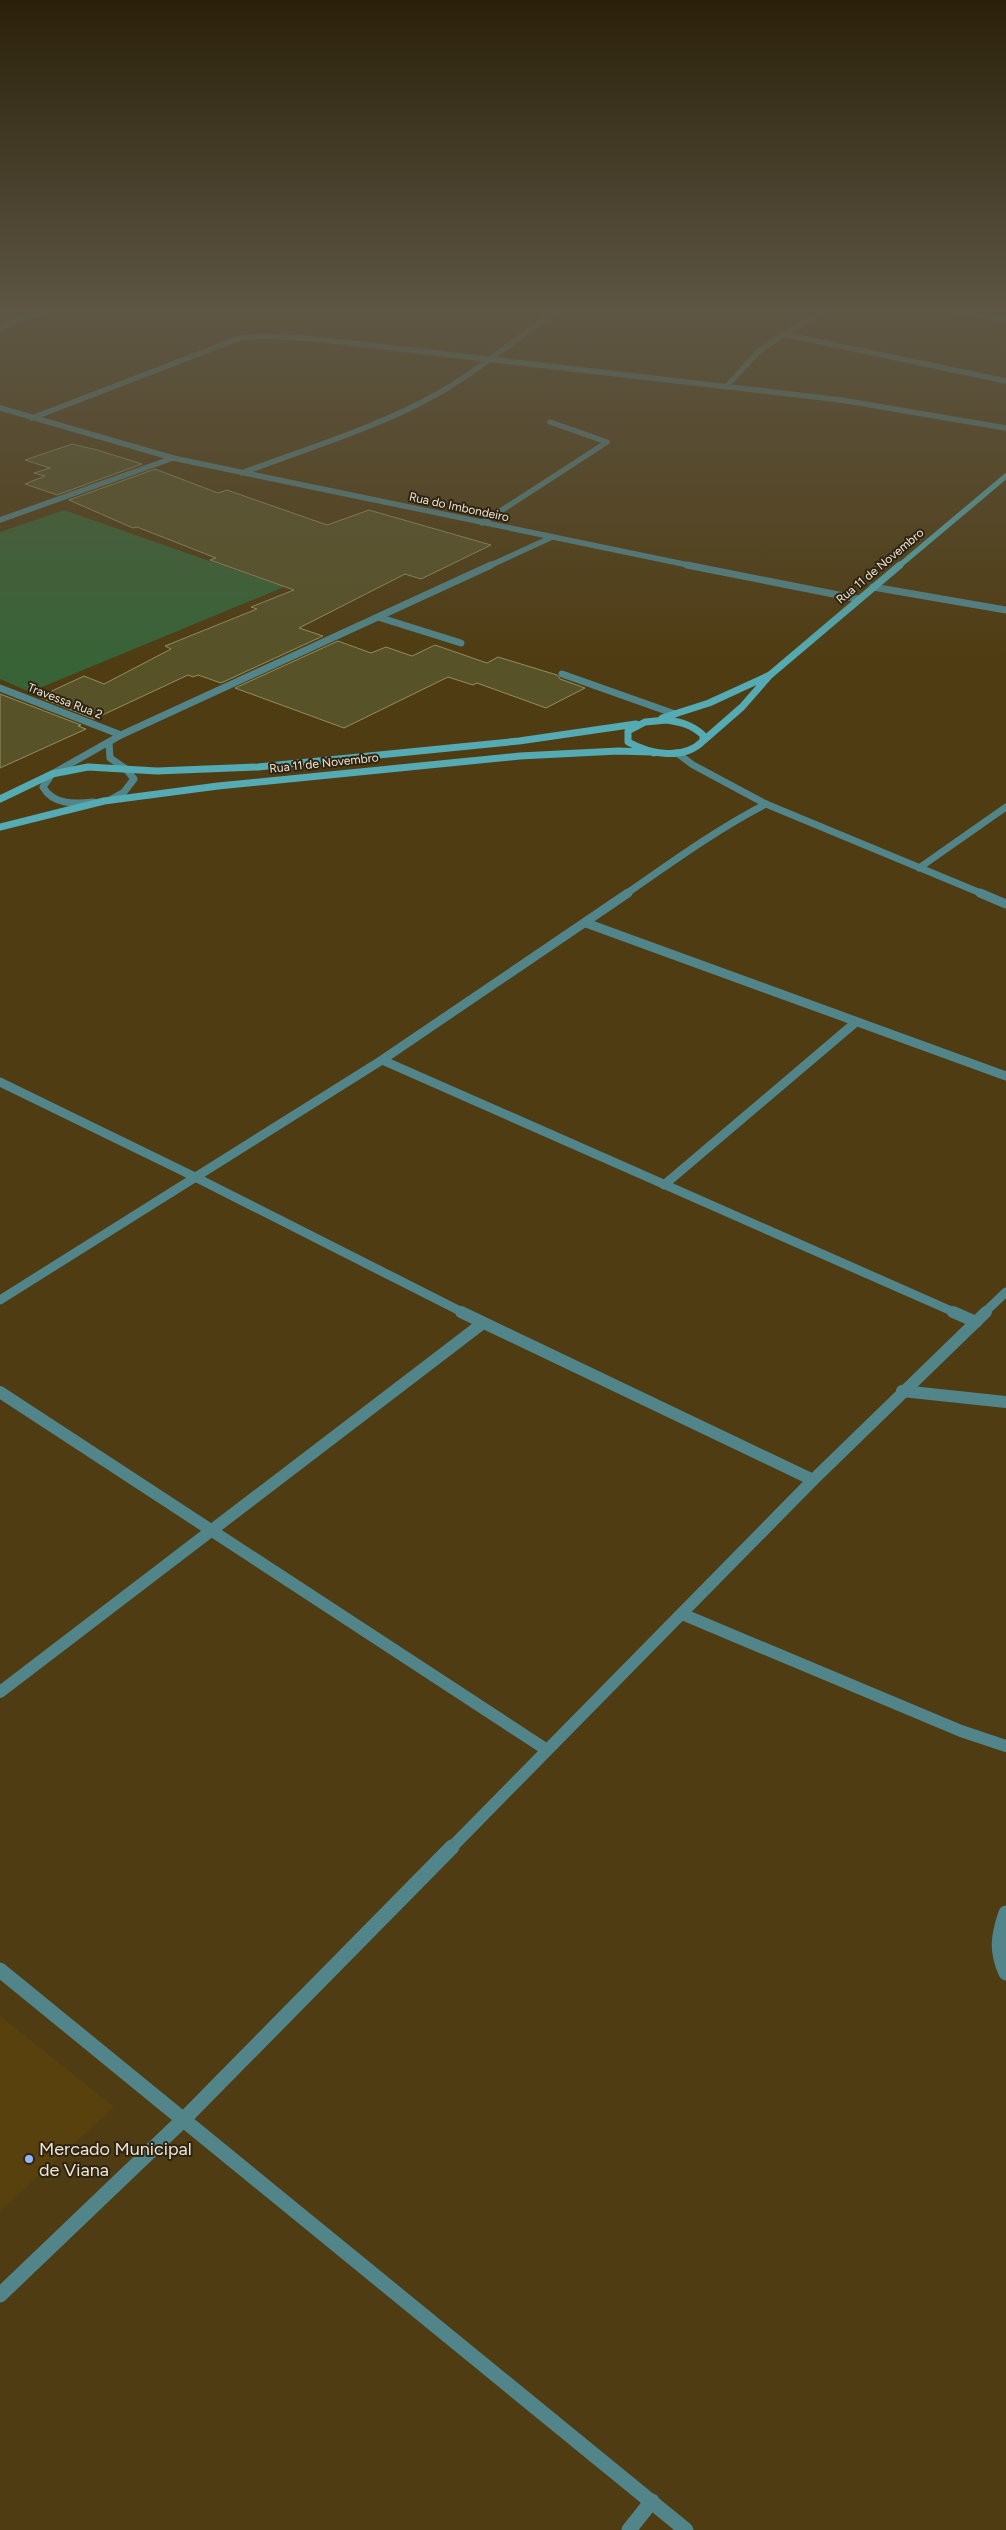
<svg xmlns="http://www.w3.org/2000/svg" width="1006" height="2530" font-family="Figtree,sans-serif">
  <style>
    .built { fill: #58410d }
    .green { fill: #386337 }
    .building { fill: #575227; stroke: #938f62 }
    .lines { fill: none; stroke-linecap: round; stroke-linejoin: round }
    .service { stroke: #51858a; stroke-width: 7 }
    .minor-far4 { stroke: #51858a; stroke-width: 5.5 }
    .minor-far3 { stroke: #51858a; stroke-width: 7 }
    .minor-far2 { stroke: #51858a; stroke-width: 9 }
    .minor-far1 { stroke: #51858a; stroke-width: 12 }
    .minor { stroke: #51858a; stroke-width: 15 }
    .tertiary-far2 { stroke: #51858a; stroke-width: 9 }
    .tertiary-far1 { stroke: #51858a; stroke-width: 12 }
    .tertiary { stroke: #51858a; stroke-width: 15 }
    .secondary-far1 { stroke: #54abb3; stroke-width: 5.5 }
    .secondary { stroke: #54abb3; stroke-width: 7 }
    .poi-dot { fill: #94b7fd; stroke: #2d2413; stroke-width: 2 }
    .labels { text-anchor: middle; stroke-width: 4; stroke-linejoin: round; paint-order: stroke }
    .far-street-label { font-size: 12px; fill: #f1e5d0; stroke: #2d2413 }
    .near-poi-label { font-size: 18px; fill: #f1e5d0; stroke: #2d2413; text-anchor: start }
  </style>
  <rect width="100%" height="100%" fill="#4f3c12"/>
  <!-- built -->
  <path class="built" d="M0 2016 114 2107 0 2211Z"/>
  <!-- green -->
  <path class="green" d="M64 510 284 587 30 692 0 679V532Z"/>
  <!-- building -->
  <path class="building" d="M72 444 97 450 142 464 57 495 25 484 45 476 34 473 50 468 25 460Z
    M155 469 218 493 227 490 327 525 369 510 491 545 421 579 405 574 299 628 323 636 221 683 198 675 193 677 188 675 94 719 39 697 84 676 104 684 171 649 165 646 257 609 251 607 294 590 210 560 216 558 137 527 133 528 69 500Z
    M338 641 371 653 386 647 412 656 435 645 487 663 498 657 557 675 560 679 585 688 546 708 477 683 473 685 448 677 344 728 235 688Z
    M0 694 81 725 78 726 86 729 0 768Z"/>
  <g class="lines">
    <!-- service -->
    <path class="service" d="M378 617 461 643
      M562 674 675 714"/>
    <!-- minor-far4 -->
    <path class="minor-far4" d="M950 309 1006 320
      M0 327 52 309
      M783 334 1006 381
      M727 386 758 352 783 334 829 309
      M0 408 173 458 693 566
      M32 418 240 338 263 336 315 339 841 400 1006 428
      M242 473C308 448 377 428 439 393 481 369 519 336 560 309
      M0 520 173 458
      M482 523 607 442 550 422
      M489 566 550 538"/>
    <!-- minor-far3 -->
    <path class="minor-far3" d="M687 565 859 599
      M873 587 1006 610
      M0 688 121 735
      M109 742 110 758 126 769 134 779 124 792 110 800
      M677 753 693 765 766 804 983 894
      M93 802C75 804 53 805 43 787L52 774 121 735 491 565
      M919 868 1006 807
      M626 894C672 862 716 830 766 804"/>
    <!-- minor-far2 -->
    <path class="minor-far2" d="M980 893 1006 904
      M586 923 1006 1076
      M382 1060 956 1313
      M0 1082 195 1177 464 1313
      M664 1185 856 1022
      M0 1300 382 1060 628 893"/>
    <!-- minor-far1 -->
    <path class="minor-far1" d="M461 1312 813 1480
      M953 1312 976 1322
      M902 1391 1006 1402
      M0 1392 547 1750
      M682 1614 961 1731 1006 1746
      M0 1692 483 1323"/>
    <!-- minor -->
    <path class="minor" d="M1006 1913C998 1936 996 1951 1006 1973
      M0 1970 686 2530
      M629 2530 652 2501"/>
    <!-- tertiary-far2 -->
    <path class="tertiary-far2" d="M984 1313 1006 1292"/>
    <!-- tertiary-far1 -->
    <path class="tertiary-far1" d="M451 1848 813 1480 986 1312"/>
    <!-- tertiary -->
    <path class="tertiary" d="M0 2295 184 2119 452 1847"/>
    <!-- secondary-far1 -->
    <path class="secondary-far1" d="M899 566 1006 476"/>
    <!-- secondary -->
    <path class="secondary" d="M662 718 709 703 770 675
      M667 720C681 722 692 725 703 735V741C683 761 650 754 628 742V731L645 722Z
      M703 741 742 707 770 675 900 565
      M651 752 654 753
      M0 799 52 774 88 767 157 771 258 767 519 741 636 724
      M0 827 104 801 218 786 520 756 618 751 651 752"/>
  </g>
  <!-- sky -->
  <linearGradient id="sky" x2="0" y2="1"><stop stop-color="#2b210a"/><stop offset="0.47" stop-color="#5d5644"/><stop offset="1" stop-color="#5d5644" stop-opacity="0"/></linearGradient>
  <rect width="1006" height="663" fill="url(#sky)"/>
  <!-- markers -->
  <circle class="poi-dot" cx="29" cy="2159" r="5"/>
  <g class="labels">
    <!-- far-street labels -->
    <g class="far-street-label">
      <text transform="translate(459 507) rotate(12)" y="4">Rua do Imbondeiro</text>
      <text transform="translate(880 566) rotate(-40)" y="4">Rua 11 de Novembro</text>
      <text transform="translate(65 701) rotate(21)" y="4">Travessa Rua 2</text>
      <text transform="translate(324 763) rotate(-6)" y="4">Rua 11 de Novembro</text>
    </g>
    <!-- near-poi labels -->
    <g class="near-poi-label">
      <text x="39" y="2155">Mercado Municipal<tspan x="39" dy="21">de Viana</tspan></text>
    </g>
  </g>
</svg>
